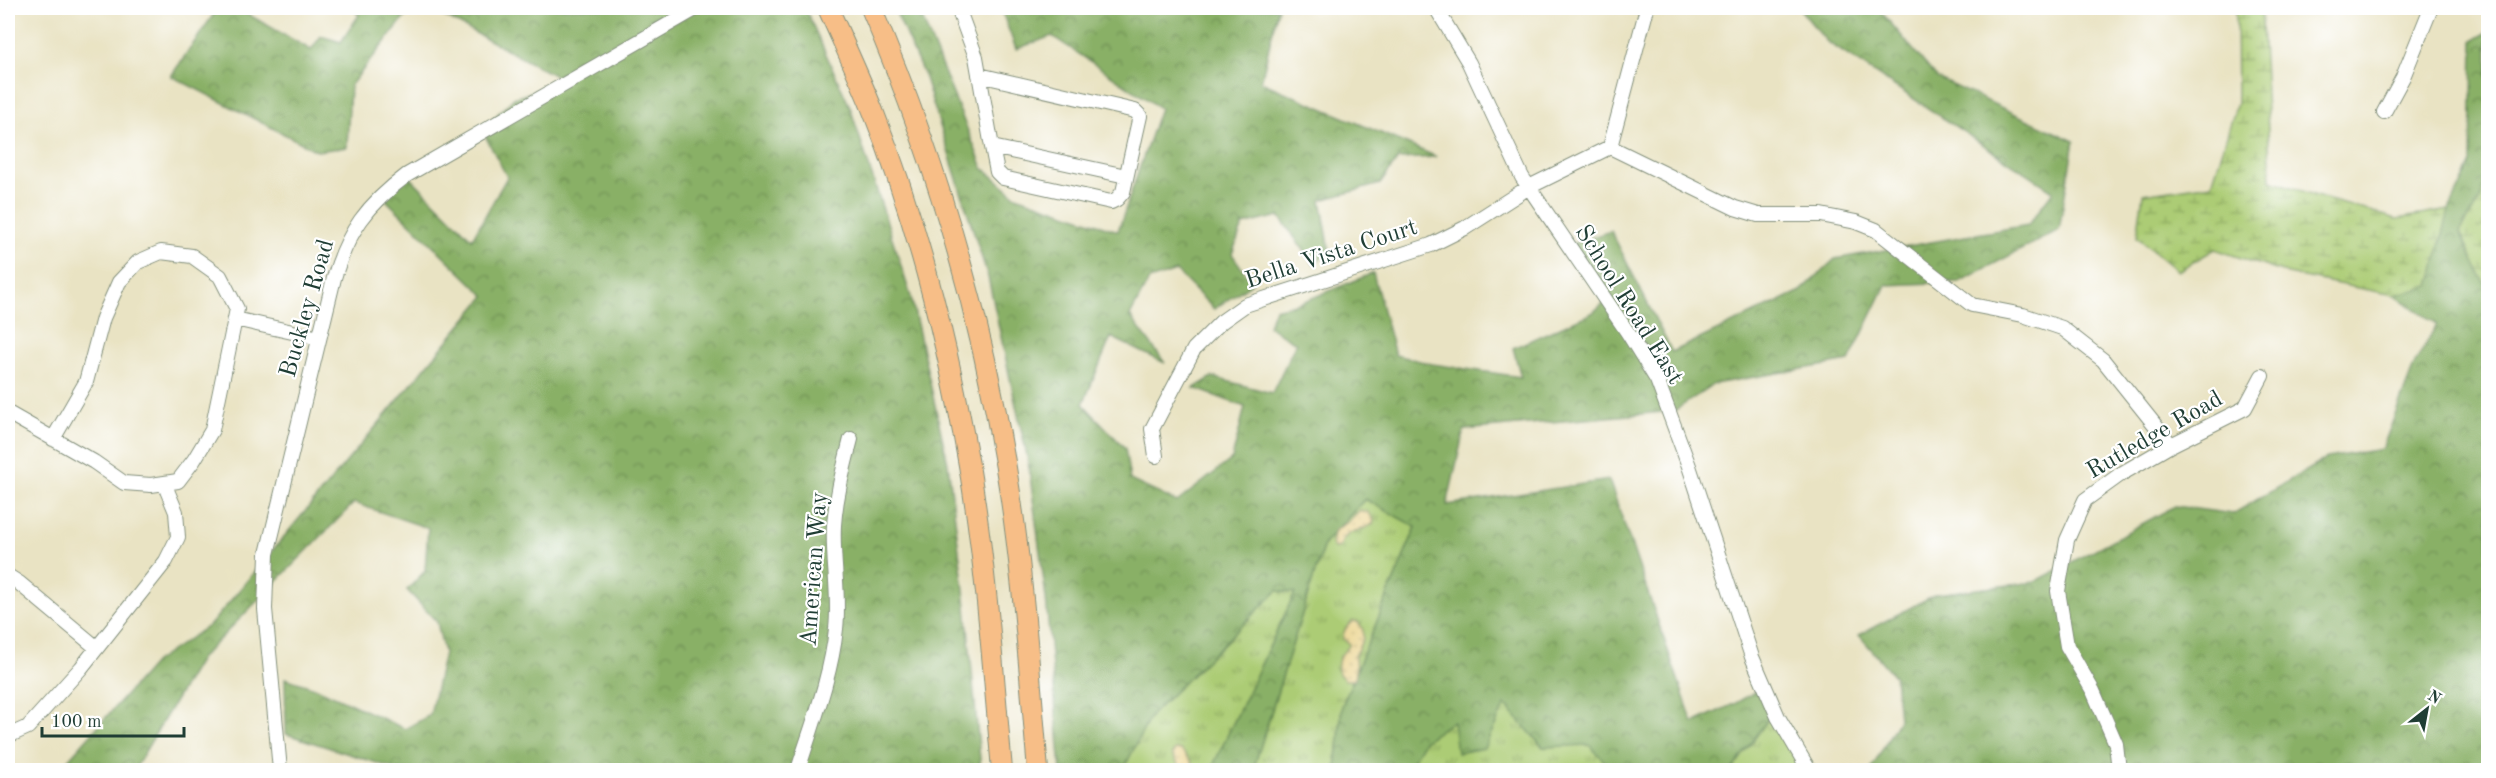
<svg xmlns="http://www.w3.org/2000/svg" width="2496" height="778" font-family="'Old Standard TT',serif">
  <style>
    .grass { fill: url(#grass-tufts); stroke: #668454; stroke-width: 1.5 }
    .forest { fill: url(#forest-crowns); stroke: #54764d; stroke-width: 1.5 }
    .wetland { fill: url(#wetland-marsh); stroke: #668454; stroke-width: 1.5 }
    .sand { fill: url(#sand-dots); stroke: #868c69; stroke-width: 1.5 }
    .lines { fill: none; stroke-linecap: round; stroke-linejoin: round }
    .minor-casing { stroke: #84907c; stroke-width: 16 }
    .highway-casing { stroke: #84907c; stroke-width: 22 }
    .minor { stroke: #fff; stroke-width: 14 }
    .highway { stroke: #f7be87; stroke-width: 20 }
    .labels { text-anchor: middle; stroke-width: 4.5; stroke-linejoin: round; paint-order: stroke }
    .street-label { font-size: 24px; fill: #1f3d34; stroke: #fff }
  </style>
  <defs>
    <pattern id="grass-tufts" width="24" height="20" patternUnits="userSpaceOnUse" patternTransform="scale(1.5)"><rect width="24" height="20" fill="#accc74"/><path d="M3 7l-1-3M5 7V3M7 7l1-3M15 17l-1-3M17 17v-4M19 17l1-3" fill="none" stroke="#8ba760"/></pattern>
    <pattern id="forest-crowns" width="20" height="18" patternUnits="userSpaceOnUse" patternTransform="scale(1.5)"><rect width="20" height="18" fill="#89b066"/><path d="M2 6a3 3 0 1 1 6 0M12 15a3 3 0 1 1 6 0" fill="none" stroke="#6f9055"/></pattern>
    <pattern id="wetland-marsh" width="20" height="14" patternUnits="userSpaceOnUse" patternTransform="scale(1.5)"><rect width="20" height="14" fill="#accc74"/><path d="M1 5h8M5 5V1M11 12h8M15 12V8" fill="none" stroke="#8ba760"/></pattern>
    <pattern id="sand-dots" width="8" height="8" patternUnits="userSpaceOnUse" patternTransform="scale(1.5)"><rect width="8" height="8" fill="#eeda9e"/><path d="M2 2h.1M6 6h.1" fill="none" stroke="#ccbc89" stroke-width="1.8" stroke-linecap="round"/></pattern>
  </defs>
  <rect width="100%" height="100%" fill="#fff"/>
  <filter id="ink" filterUnits="userSpaceOnUse"><feTurbulence type="fractalNoise" baseFrequency=".0167" numOctaves="2"/><feDisplacementMap in="SourceGraphic" scale="12" xChannelSelector="R" yChannelSelector="G"/><feConvolveMatrix kernelMatrix="1 2 1 2 8 2 1 2 1" color-interpolation-filters="sRGB"/></filter>
  <filter id="wash" filterUnits="userSpaceOnUse"><feTurbulence type="fractalNoise" baseFrequency=".008" numOctaves="4" result="noise"/><feDisplacementMap in="SourceGraphic" scale="24" xChannelSelector="R" yChannelSelector="G"/><feGaussianBlur stdDeviation="1.35" result="paint"/><feColorMatrix in="noise" values="0 0 0 0 0 0 0 0 0 0 0 0 0 0 0 0 0 1.4 0 .05"/><feComposite in="paint" operator="in"/></filter>
  <g filter="url(#wash)">
    <rect width="100%" height="100%" fill="#e9e3c3"/>
    <!-- grass -->
    <path class="grass" d="M1365 499 1416 527 1342 706 1336 770H1253L1324 544Z
      M1297 572 1295 593 1211 770H1123L1151 715 1277 591H1282Z
      M1505 704 1543 747 1589 744 1613 770H1407L1424 741 1446 726 1452 717Z
      M1774 711 1815 770H1732Z"/>
    <!-- forest -->
    <path class="forest" d="M218 8H237L311 50 321 36 341 42 359 15 352 8H412L350 86 347 147 317 151 171 76Z
      M429 8H805L850 107 911 297 948 464 966 606 981 770H399L286 734 285 678 321 690 405 729 430 715 444 653 437 622 407 590 425 571 428 528 354 503 200 659 134 770H59L155 662 211 624 485 296 383 197 407 174 472 239 507 177 482 130 514 98 565 81Z
      M894 8H918L983 168 1016 196 1118 231 1160 108 1052 36 1016 49 1002 12 993 8H1278L1261 82 1437 157 1398 159 1380 184 1321 200 1330 251 1314 264 1279 216 1243 225 1232 254 1252 283 1214 309 1176 271 1149 280 1130 316 1165 363 1111 337 1083 404 1125 448 1130 480 1177 502 1232 459 1245 407 1194 388 1212 377 1272 393 1296 343 1268 326 1275 309 1300 303 1373 273 1395 355 1432 364 1521 377 1513 348 1592 313 1607 300 1569 245 1611 231 1672 352 1801 291 1835 259 2028 225 2053 191 1826 41 1799 8H1878L1937 78 2074 141 2059 230 1959 282 1886 285 1849 361 1714 384 1674 411 1464 430 1447 505 1609 480 1693 723 1736 703 1765 686 1774 711 1732 770H1613L1589 745 1543 747 1505 705 1484 748 1457 753 1453 721 1424 741 1407 770H1336L1342 706 1416 527 1365 499 1324 544 1253 770H1211L1295 593 1277 591 1151 715 1123 770H1061L1046 598 1028 461 988 277 925 78Z
      M2488 32V151L2481 199 2460 232 2488 291V770H1871L1899 719 1895 677 1859 635 1936 594 2035 582 2175 506 2233 514 2327 458 2382 449 2415 363 2437 324 2394 295 2430 286 2449 210 2471 163 2473 40Z"/>
    <!-- wetland -->
    <path class="wetland" d="M2236 8H2261L2271 180 2322 198 2397 219 2449 210 2430 286 2394 295 2288 274 2215 249 2178 271 2137 237 2143 194 2212 184 2237 103Z
      M2488 151V291L2460 232 2481 199Z"/>
    <!-- sand -->
    <path class="sand" d="M1360 510 1368 512 1374 520 1373 524C1359 533 1345 529 1340 547L1334 548 1331 543 1335 530 1348 522Z
      M1353 621 1358 622 1363 630V639L1355 655 1356 674 1354 680H1345L1339 674C1335 661 1340 655 1349 646V643L1343 639C1342 632 1348 624 1353 621Z
      M1176 749 1181 750 1192 762 1191 770H1180V767L1172 754Z"/>
  </g>
  <g filter="url(#ink)">
    <g class="lines">
      <!-- minor casing -->
      <g class="minor-casing">
        <path id="minor" d="M958 8 976 57 992 147 1126 176
          M1436 8 1469 63 1522 177 1628 333 1657 380 1689 466 1752 657 1778 717 1809 770
          M979 75 1135 111 1140 116 1123 192 1117 199 1111 202 1003 178 997 172 992 147
          M2384 112 2403 77 2431 8
          M1610 147 1735 208 1758 215H1821L1856 222 1876 230 1972 305 2023 315 2062 328 2103 360 2171 445
          M1610 147 1647 8
          M235 319 319 338
          M8 413 94 462 124 483 151 485 178 481 194 460 212 430 237 309 220 276 192 256 161 252 138 262 119 282 103 318 86 382 53 439
          M1156 456 1152 429 1194 349 1221 322 1245 305 1431 245 1465 228 1529 187 1610 147
          M8 576 19 583 97 648
          M8 736 28 727 81 668 166 561 178 537 176 512 164 483
          M280 770 265 609 267 554 334 278C348 231 367 205 407 175L697 8
          M798 770C812 725 831 677 836 629 840 594 832 560 834 525 836 496 844 467 851 439
          M2119 770 2116 744 2093 691 2067 646 2058 591 2067 540 2085 500 2121 474 2171 445 2245 408 2262 376"/>
      </g>
      <!-- highway casing -->
      <g class="highway-casing">
        <path id="highway" d="M828 8C843 42 859 76 873 111 918 224 948 345 969 465 986 566 993 668 1002 770
          M871 8C934 155 980 310 1006 468 1023 568 1029 670 1038 770"/>
      </g>
      <!-- minor -->
      <use href="#minor" class="minor"/>
      <!-- highway -->
      <use href="#highway" class="highway"/>
    </g>
  </g>
  <g class="labels">
    <!-- street labels -->
    <g class="street-label">
      <text transform="translate(1331 253) rotate(-18)" y="8">Bella Vista Court</text>
      <text transform="translate(1630 304) rotate(58)" y="8">School Road East</text>
      <text transform="translate(306 308) rotate(-74)" y="8">Buckley Road</text>
      <text transform="translate(2154 434) rotate(-30)" y="8">Rutledge Road</text>
      <text transform="translate(813 569) rotate(-86)" y="8">American Way</text>
    </g>
  </g>
  <!-- margin -->
  <rect width="2496" height="778" fill="none" stroke="#fff" stroke-width="30"/>
  <!-- north arrow -->
  <g transform="translate(2427 709) rotate(31)" stroke="#ffffff" stroke-width="4.5" paint-order="stroke">
  <path d="M0-4.5L10 22L0 15L-10 22Z" fill="#1f3d34"/>
  <text y="-9" font-size="16" font-weight="bold" text-anchor="middle" fill="#1f3d34">N</text>
  </g>
  <!-- scale -->
  <path d="M42 727v9h142v-9" fill="none" stroke="#1f3d34" stroke-width="3"/>
  <text x="51" y="727" font-size="18" fill="#1f3d34" stroke="#ffffff" stroke-width="4.5" paint-order="stroke">100 m</text>
</svg>
